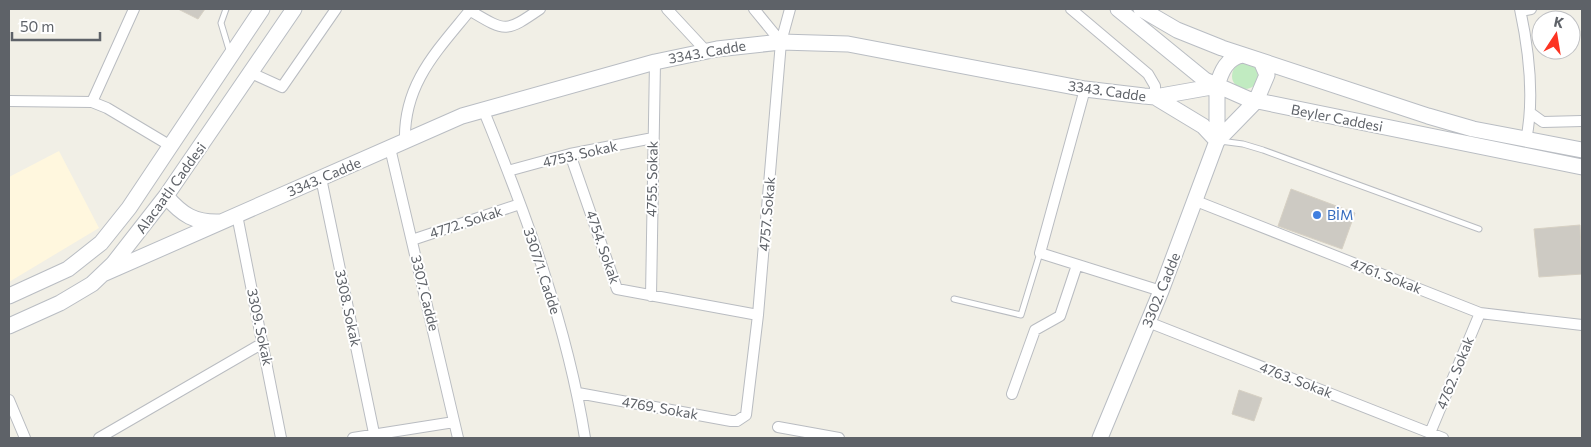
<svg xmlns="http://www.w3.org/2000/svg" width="1591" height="447" font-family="Commissioner,sans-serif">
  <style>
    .commercial { fill: #fff7de }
    .green { fill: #c1ebc1 }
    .building { fill: #cdcac3; stroke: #d7d1c4 }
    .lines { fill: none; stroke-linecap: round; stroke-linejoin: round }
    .lane-casing { stroke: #b9bcc1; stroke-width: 7 }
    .street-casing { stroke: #b9bcc1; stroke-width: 12 }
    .secondary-casing { stroke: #b9bdc3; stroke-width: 17 }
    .lane { stroke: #fff; stroke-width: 5 }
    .street { stroke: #fff; stroke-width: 10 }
    .secondary { stroke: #fff; stroke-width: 15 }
    .shop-dot { fill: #3f7fe0; stroke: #fff; stroke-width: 2 }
    .labels { text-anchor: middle; stroke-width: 4; stroke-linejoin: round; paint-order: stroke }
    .street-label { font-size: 14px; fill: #5e6268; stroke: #fff }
    .shop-label { font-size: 14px; fill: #366cbe; stroke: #fff; text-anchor: start }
  </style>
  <rect width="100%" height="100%" fill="#f1efe6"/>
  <!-- commercial -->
  <path class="commercial" d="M59 151 99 228 9 282V177Z"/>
  <!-- green -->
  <path class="green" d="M1232 76a13 13 0 1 1 26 0a13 13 0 1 1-26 0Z"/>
  <!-- building -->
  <path class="building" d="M178 9H205L198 19Z
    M1291 189 1355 213 1342 249 1278 226Z
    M1580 225 1582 274 1539 277 1534 229Z
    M1239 390 1262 398 1254 421 1232 414Z"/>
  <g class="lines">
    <!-- lane casing -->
    <g class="lane-casing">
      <path id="lane" d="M226 9 221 23 230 53
        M1220 141 1243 144 1263 150 1479 229
        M954 299 1021 315 1040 253"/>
    </g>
    <!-- street casing -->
    <g class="street-casing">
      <path id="street" d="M667 9 706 51
        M754 9 781 42
        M1071 9 1148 74 1155 86V97
        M1520 9C1529 51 1535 97 1526 140
        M469 10C506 32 505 33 540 9
        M1521 11 1531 9
        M251 73 282 87 336 9
        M1085 89 1040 253 1161 291
        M9 101 92 102 107 108 169 145
        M92 102 134 9
        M483 109C526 214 567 325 585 438
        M1532 114 1543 122 1582 121
        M405 142C403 84 437 51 471 9
        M390 148 458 438
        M570 154 617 289 758 315
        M508 171 570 154 653 138
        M321 178 375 438
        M1196 201 1480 313 1582 325
        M237 215 281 438
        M412 240 520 204
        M651 296 655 62
        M1148 322 1443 438
        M578 393 731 421H737L746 415 758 315 781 42 790 9
        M1012 394 1035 330 1060 316 1077 265
        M9 400 25 438
        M778 427 839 438
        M1430 433 1480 313
        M99 438 263 343
        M353 438 454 422"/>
    </g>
    <!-- secondary casing -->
    <g class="secondary-casing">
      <path id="secondary" d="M1118 9 1205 80 1248 99 1582 167
        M1141 9 1177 30 1222 48 1428 116 1473 129 1582 150
        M1155 97 1203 126 1217 141
        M1217 141 1256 101 1267 75 1261 61
        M166 196C182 215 195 223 220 222
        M103 274 462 116 655 62 717 49 781 42 848 44 1085 89 1144 96 1155 97 1217 86
        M9 296 68 269 101 243 129 208 262 9
        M9 326 60 303 92 284 113 264 166 196 294 9
        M1100 438 1161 291 1217 141V86C1221 72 1227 57 1243 55"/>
    </g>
    <!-- lane -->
    <use href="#lane" class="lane"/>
    <!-- street -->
    <use href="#street" class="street"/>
    <!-- secondary -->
    <use href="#secondary" class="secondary"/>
  </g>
  <!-- markers -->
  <circle class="shop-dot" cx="1317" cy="215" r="5"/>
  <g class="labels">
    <!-- street labels -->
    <g class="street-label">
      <text transform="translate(707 52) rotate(-10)" y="5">3343. Cadde</text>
      <text transform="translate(1107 91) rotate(8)" y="5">3343. Cadde</text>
      <text transform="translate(1337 118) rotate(11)" y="5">Beyler Caddesi</text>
      <text transform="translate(580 154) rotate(-13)" y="5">4753. Sokak</text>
      <text transform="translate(324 177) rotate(-23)" y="5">3343. Cadde</text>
      <text transform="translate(652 179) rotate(-89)" y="5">4755. Sokak</text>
      <text transform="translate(171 188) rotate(-54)" y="5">Alacaatlı Caddesi</text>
      <text transform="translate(767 214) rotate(-85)" y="5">4757. Sokak</text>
      <text transform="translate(466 222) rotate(-18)" y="5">4772. Sokak</text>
      <text transform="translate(603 247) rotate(71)" y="5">4754. Sokak</text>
      <text transform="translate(542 271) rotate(72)" y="5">3307/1. Cadde</text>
      <text transform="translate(1386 276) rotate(21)" y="5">4761. Sokak</text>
      <text transform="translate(1161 290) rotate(-68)" y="5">3302. Cadde</text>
      <text transform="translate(425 293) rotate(76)" y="5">3307. Cadde</text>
      <text transform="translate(348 308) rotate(78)" y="5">3308. Sokak</text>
      <text transform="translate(260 327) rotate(78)" y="5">3309. Sokak</text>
      <text transform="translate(1455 373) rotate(-68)" y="5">4762. Sokak</text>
      <text transform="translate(1296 380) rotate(21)" y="5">4763. Sokak</text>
      <text transform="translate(660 408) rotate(10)" y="5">4769. Sokak</text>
    </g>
    <!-- shop labels -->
    <g class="shop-label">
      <text x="1327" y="220">BİM</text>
    </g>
  </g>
  <!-- border -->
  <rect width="1591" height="447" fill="none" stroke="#5e6268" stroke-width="20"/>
  <!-- north arrow -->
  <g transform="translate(1556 35) rotate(12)"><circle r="24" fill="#ffffff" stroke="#bfc0c3"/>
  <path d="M0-4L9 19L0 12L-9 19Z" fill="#fc3422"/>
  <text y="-8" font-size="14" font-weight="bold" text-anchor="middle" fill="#5e6268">K</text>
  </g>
  <!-- scale -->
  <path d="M12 32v8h88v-8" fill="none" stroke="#5e6268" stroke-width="2.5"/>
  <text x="20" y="32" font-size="15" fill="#5e6268" stroke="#ffffff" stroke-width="4" paint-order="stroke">50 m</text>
</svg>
